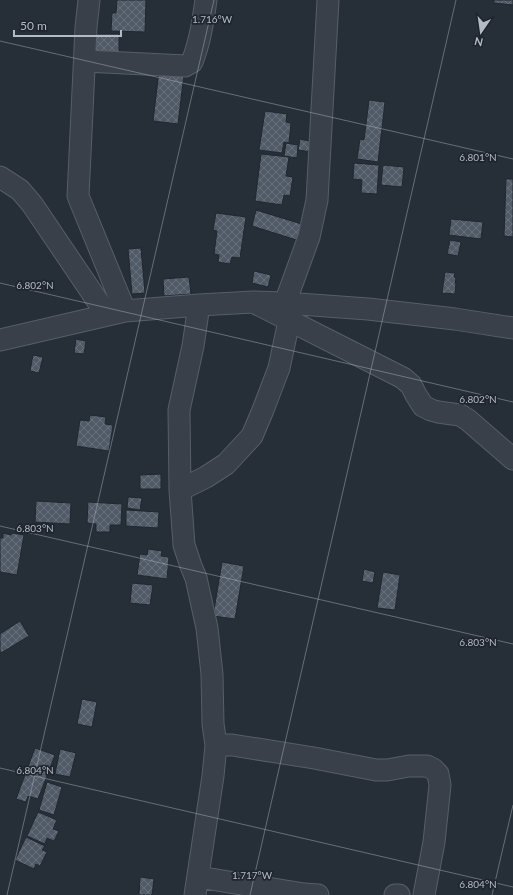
<svg xmlns="http://www.w3.org/2000/svg" width="513" height="895" font-family="Lato,sans-serif">
  <style>
    .building { fill: url(#building-cross-hatch); stroke: #202730 }
    .lines { fill: none; stroke-linecap: round; stroke-linejoin: round }
    .minor-casing { stroke: #575e67; stroke-width: 23 }
    .minor { stroke: #394049; stroke-width: 21 }
    .ticks { fill: none; stroke: #b4bbc5; stroke-width: 1; stroke-opacity: 0.45 }
    .ticks-label { font-size: 10px; text-anchor: middle; fill: #b4bbc5; stroke: #1e252e; stroke-width: 3.5; stroke-linejoin: round; paint-order: stroke }
  </style>
  <defs>
    <pattern id="building-cross-hatch" width="8" height="8" patternUnits="userSpaceOnUse"><rect width="8" height="8" fill="#515a67"/><path d="M0 0l8 8M0 8l8-8" fill="none" stroke="#68707b"/></pattern>
  </defs>
  <rect width="100%" height="100%" fill="#262e38"/>
  <!-- building -->
  <path class="building" d="M117 0H146L145 32 111 31 112 13H116Z
    M494 0H513V5L494 3Z
    M93 34H119V55H93Z
    M159 71 184 74 178 124 153 121Z
    M369 100 385 102 378 162 357 159 360 139 364 140Z
    M265 111 287 114 286 122 291 123 289 143 284 142 282 153 259 150Z
    M300 139 314 142 312 152 298 150Z
    M286 143 298 145 297 158 284 156Z
    M261 154 289 157 286 176 293 177 290 196 284 195 282 205 255 201Z
    M354 163 379 165 377 194 361 193 362 180 353 179Z
    M383 165 404 167 402 187 381 185Z
    M506 179H513V237L504 236Z
    M256 210 308 226 303 242 252 226Z
    M216 213 246 217 240 258 232 257 230 264 218 262 219 255 214 254 217 231 213 230Z
    M451 219 483 222 481 239 449 235Z
    M450 240 461 242 458 256 447 254Z
    M141 248 145 293 132 294 128 249Z
    M254 271 271 275 268 287 252 283Z
    M445 272 455 273 454 277 456 278 455 283H456L455 294 442 293Z
    M189 277 191 294 164 296 163 279Z
    M76 339 86 341 84 354 74 353Z
    M33 355 43 357 39 373 30 371Z
    M90 415 106 417 105 424 113 425 109 451 76 446 80 420 89 421Z
    M161 474V489H140V475Z
    M128 497 142 498 140 510 127 508Z
    M36 501 71 503 70 524 35 522Z
    M88 502 122 504 121 525H110V532H96V524L87 523Z
    M126 510 159 512 158 528 126 526Z
    M3 533 11 535 12 533 24 535 17 575 0 572V538H3Z
    M148 549 162 551 161 556 169 557 167 579 137 575 140 554 147 555Z
    M222 562 244 566 235 619 213 616Z
    M364 569 375 572 373 583 362 581Z
    M383 572 400 575 395 610 377 608Z
    M132 583 153 585 150 605 130 603Z
    M20 621 29 636 1 653 0 651V634Z
    M82 699 97 702 92 727 77 724Z
    M35 748 55 755 38 799 28 796 26 802 16 799Z
    M60 749 76 753 70 777 55 774Z
    M47 782 62 787 54 815 39 810Z
    M38 812 57 820 53 829 59 831 54 841 47 838 45 844 27 836Z
    M26 837 45 846 42 850 47 852 40 866 36 864 34 869 15 860Z
    M140 877 154 879 152 895H139Z"/>
  <g class="lines">
    <!-- minor casing -->
    <g class="minor-casing">
      <path id="minor" d="M89 0 86 27 78 196 125 311
        M85 61 185 66 192 62C200 42 203 21 206 0
        M0 177 20 190 32 204 107 315
        M285 303 309 237 317 200 328 0
        M257 304 403 378 411 385 416 395 423 406 431 410 438 412 460 415 468 420 513 459
        M0 340 125 311 199 305 253 302 285 303 368 309 455 319 513 328
        M180 490 206 477 226 464 252 436 263 410 279 368 289 321
        M216 745H232L314 758 376 770H387L409 766H427L433 769 438 774 440 785 434 842 424 895
        M198 877 304 894 318 895
        M195 895 213 776 216 745 213 724 212 674 207 628 196 578 191 566 184 545 180 490 179 410 193 346 199 305
        M395 895H399"/>
    </g>
    <!-- minor -->
    <use href="#minor" class="minor"/>
  </g>
  <!-- ticks -->
  <path class="ticks" d="M0 41 513 159M0 283 513 402M0 526 513 644M0 768 513 887M7 895 214 0M250 895 456 0M492 895 513 805"/>
  <g class="ticks-label">
    <text x="212" y="23">1.716°W</text>
    <text x="478" y="161">6.801°N</text>
    <text x="35" y="289">6.802°N</text>
    <text x="478" y="403">6.802°N</text>
    <text x="35" y="532">6.803°N</text>
    <text x="478" y="646">6.803°N</text>
    <text x="35" y="774">6.804°N</text>
    <text x="252" y="879">1.717°W</text>
    <text x="478" y="888">6.804°N</text>
  </g>
  <!-- north arrow -->
  <g transform="translate(481 32) rotate(193)" stroke="#1e252e" stroke-width="3" paint-order="stroke">
  <path d="M0-3L7 15L0 10L-7 15Z" fill="#b4bbc5"/>
  <text y="-6" font-size="11" font-weight="bold" text-anchor="middle" fill="#b4bbc5">N</text>
  </g>
  <!-- scale -->
  <path d="M14 30v6h107v-6" fill="none" stroke="#b4bbc5" stroke-width="2"/>
  <text x="20" y="30" font-size="12" fill="#b4bbc5" stroke="#1e252e" stroke-width="3" paint-order="stroke">50 m</text>
</svg>
